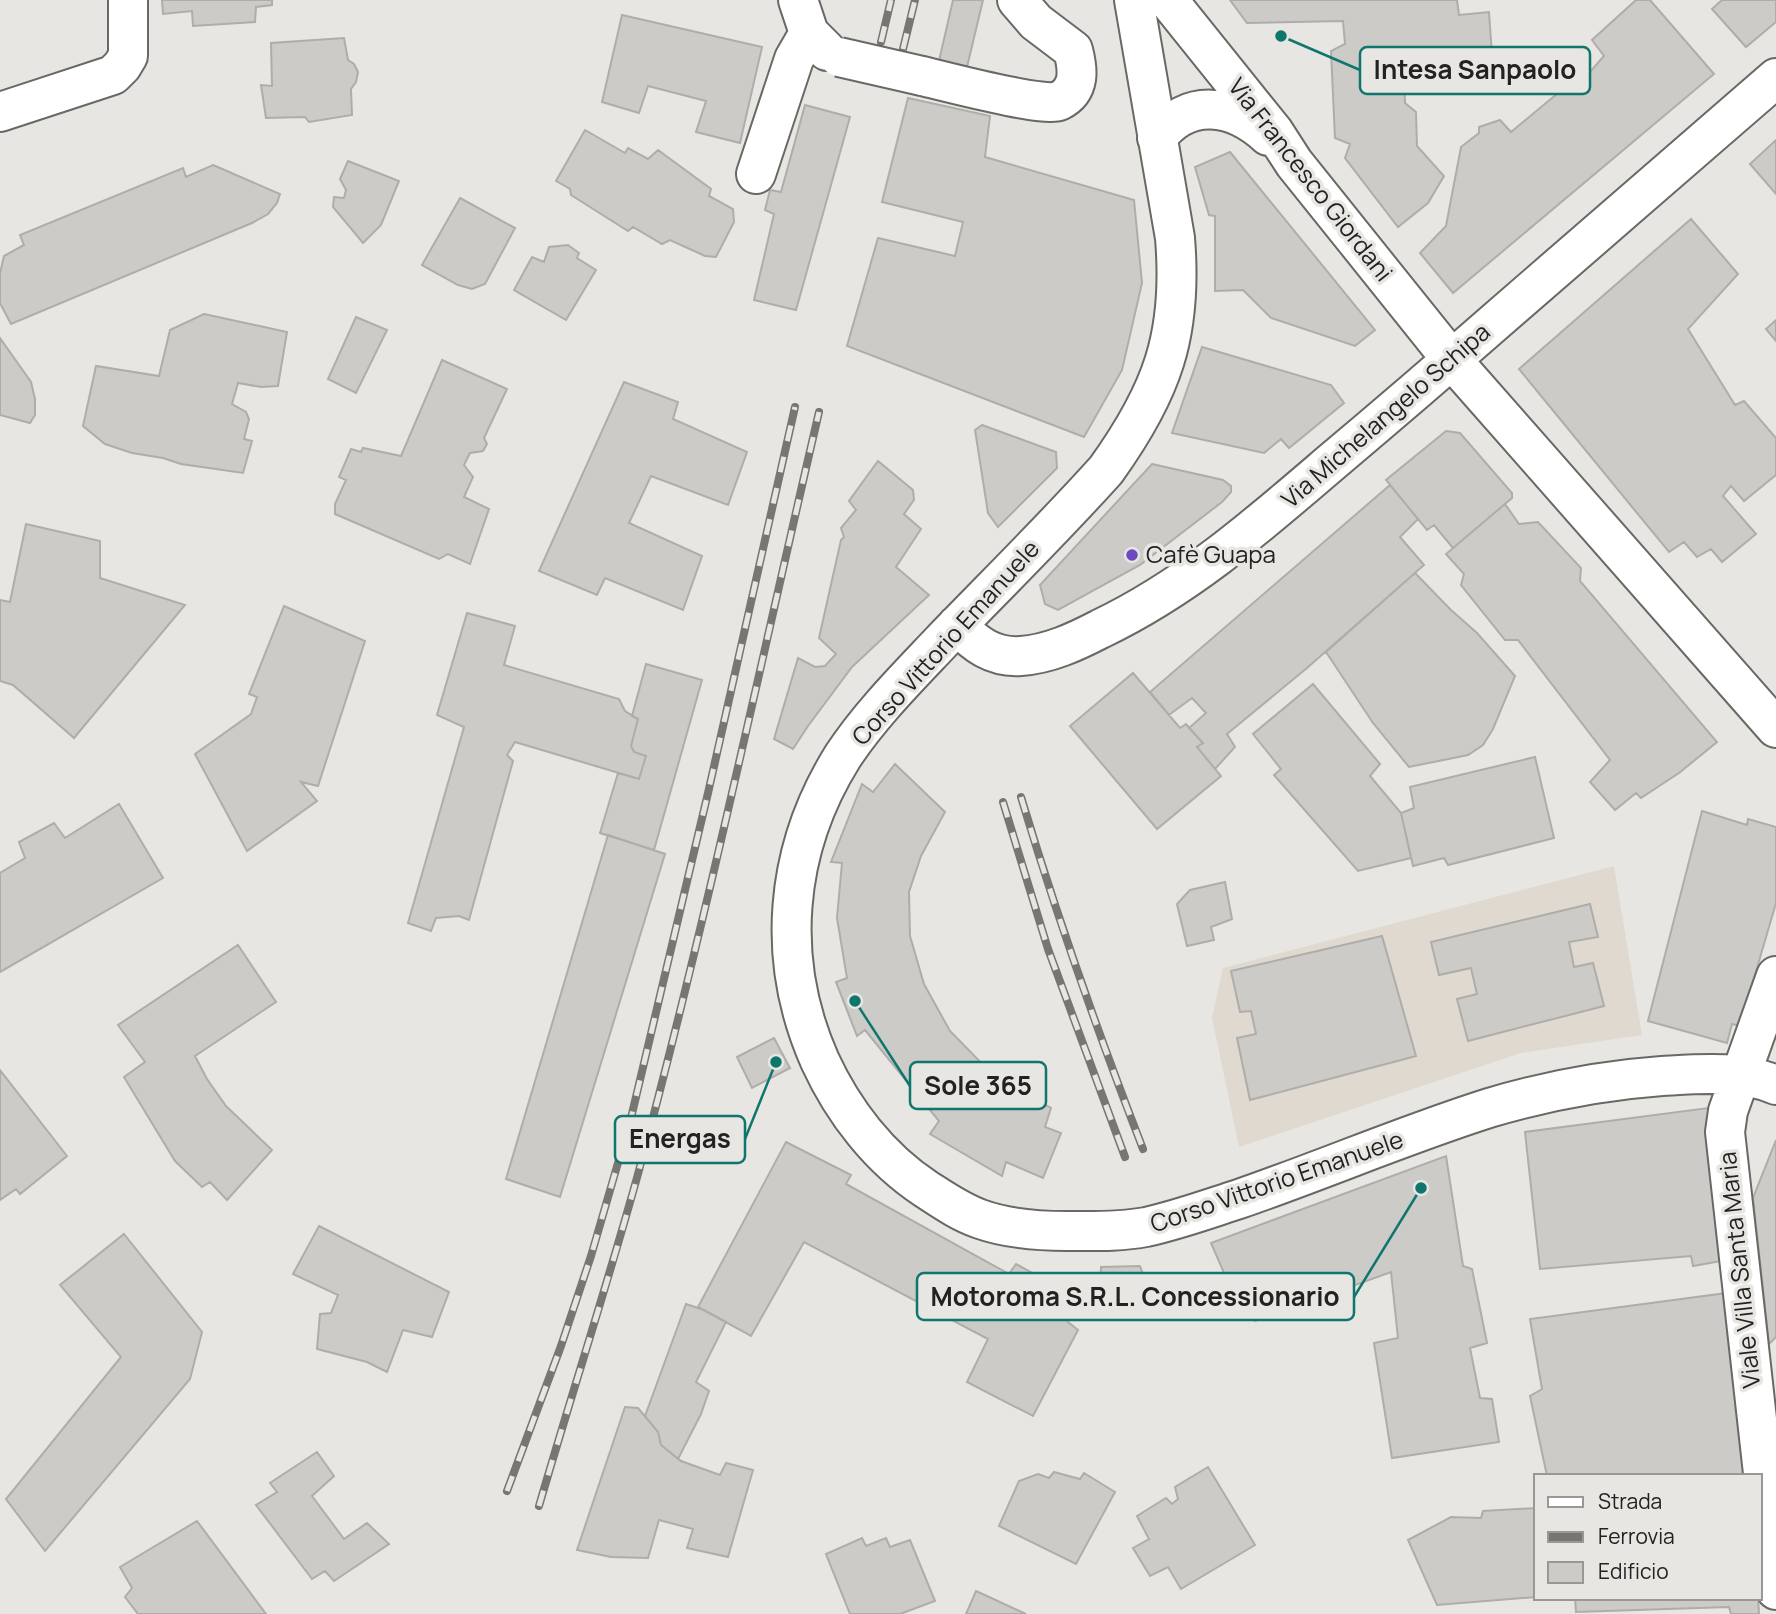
<svg xmlns="http://www.w3.org/2000/svg" width="1776" height="1614" font-family="Manrope,sans-serif">
  <style>
    .built { fill: #dfd9cf }
    .building { fill: #cdcbc7; stroke: #afada9; stroke-width: 2 }
    .lines { fill: none; stroke-linecap: round; stroke-linejoin: round }
    .minor-casing { stroke: #6a6865; stroke-width: 42 }
    .minor { stroke: #fff; stroke-width: 38 }
    .rail-casing { stroke: #777673; stroke-width: 8 }
    .rail { stroke: #e8e6e2; stroke-width: 5; stroke-dasharray: 16; stroke-linecap: butt }
    .minor-bridge-casing { stroke: #6a6865; stroke-width: 42; stroke-linecap: butt }
    .minor-bridge { stroke: #fff; stroke-width: 38 }
    .poi-dot { fill: #6c49c2; stroke: #e8e6e2; stroke-width: 2.5 }
    .labels { text-anchor: middle; stroke-width: 7; stroke-linejoin: round; paint-order: stroke }
    .street-label { font-size: 24px; fill: #232220; stroke: #e8e6e2 }
    .poi-label { font-size: 24px; fill: #232220; stroke: #e8e6e2; text-anchor: start }
    .leader { fill: none; stroke: #0f766e; stroke-width: 2.5 }
    .callout-dot { fill: #0f766e; stroke: #e8e6e2; stroke-width: 2.5 }
    .callout { fill: #e8e6e2; stroke: #0f766e; stroke-width: 2.5 }
    .callout-label { font-size: 26px; text-anchor: middle; font-weight: bold; fill: #232220 }
  </style>
  <rect width="100%" height="100%" fill="#e8e6e2"/>
  <!-- built -->
  <path class="built" d="M1614 866 1642 1035 1521 1053 1239 1147 1212 1018 1223 968Z"/>
  <!-- building -->
  <path class="building" d="M162 0H272V5L256 7 255 22 193 26 192 11 163 14Z
    M953 0H983L967 67 939 61Z
    M1230 0H1457L1459 15 1489 12 1492 55 1471 82H1441V69L1404 72 1405 103 1416 112 1417 146 1444 176 1428 203 1398 227 1345 158 1350 144 1335 138 1331 51 1345 44 1343 21 1247 23Z
    M1636 0H1650L1714 74 1453 293 1420 253 1446 226 1461 147 1479 133V127L1500 120 1511 132 1558 93 1554 84 1580 62 1590 72 1604 56 1592 40Z
    M1722 0H1776V22L1746 47 1712 9Z
    M622 15 762 47 740 143 696 132 706 101 648 86 639 113 602 102Z
    M344 38 348 60 354 64 358 72 356 82 351 89 352 115 309 122 305 117 266 118 261 85 272 86 271 43Z
    M908 98 990 116 985 157 1134 200 1142 283 1122 370 1084 437 847 346 878 238 955 256 963 222 882 202Z
    M805 105 850 117 796 310 754 300 774 214 765 210 770 190 781 192Z
    M585 130 625 153 628 148 648 159 658 150 711 189 709 196 733 209 734 222 716 257 705 256 670 240 662 244 633 227 628 231 571 195 570 189 556 181Z
    M1776 140V194L1750 164Z
    M1230 152 1375 330 1355 346 1271 318 1243 290 1215 291V216L1209 215 1195 167Z
    M348 161 399 181 381 225 363 243 333 207 334 197 344 198 346 190 340 179Z
    M213 165 280 194 277 203 268 214 252 223 11 324 0 303V273L4 256 24 245 20 235 183 168 186 177Z
    M460 198 515 228 485 284 472 289 458 285 422 265Z
    M1691 219 1738 274 1688 329 1735 405 1744 401 1776 438V475L1744 501 1731 486 1723 496 1756 534 1722 562 1711 549 1697 557 1684 542 1669 552 1519 369Z
    M568 245 579 253 577 258 596 270 566 320 514 290 532 257 544 262 549 247Z
    M204 314 287 332 278 386 261 387 238 383 232 404 246 412 249 419 244 439 252 441 243 473 181 464 163 458 132 453 105 444 83 426 96 366 159 376 170 330Z
    M356 317 387 330 356 393 328 379Z
    M1776 320V341L1766 329Z
    M0 338 31 382 35 399V415L30 423 0 415Z
    M1202 347 1331 385 1344 403 1289 448 1281 439 1264 453 1172 433Z
    M442 360 507 389 484 438 487 444 483 451 470 453 464 465 473 477 464 497 489 509 470 564 448 554 439 559 335 514V504L346 480 339 477 351 449 361 452 363 448 401 456Z
    M624 382 678 402 673 419 747 452 728 505 651 476 629 523 702 556 683 610 605 578 597 595 539 571Z
    M982 425 1056 452 1057 468 998 527 988 513 975 430Z
    M1446 431 1460 433 1512 493V498L1453 548 1434 525 1427 530 1386 480Z
    M878 461 913 490 914 500 904 514 921 529 896 567 929 595 852 667 808 726 793 749 774 739 798 658 815 667 825 666 836 654 819 638 841 540 844 537 841 528 856 510 849 501Z
    M1152 464 1223 480 1231 486V492L1222 502 1140 565 1058 610 1045 604 1040 585Z
    M1390 485 1418 519 1400 537 1424 565 1307 668 1227 734 1235 747 1215 769 1197 747 1203 743 1189 728 1206 713 1192 698 1169 715 1150 692Z
    M1505 504 1519 524 1538 522 1581 568 1580 581 1717 742 1679 773 1641 798 1636 793 1615 810 1590 782 1610 760 1518 640H1505L1461 585 1464 574 1446 554Z
    M26 524 100 541V578L185 605 74 738 13 685 0 681V600L10 602Z
    M1415 573 1451 610 1477 633 1515 676 1493 729 1483 745 1468 755 1409 767 1373 723 1326 652Z
    M284 606 365 641 318 786 301 782 317 801 247 851 195 754 251 714 257 697 249 694Z
    M467 613 515 626 504 665 619 699 625 711 638 719 631 746 634 752 646 756 639 779 515 742 507 755 513 761 469 920 459 916 436 918 431 931 408 923 464 727 437 715Z
    M646 664 702 680 654 850 600 833 618 773 639 779 646 756 634 752 631 746 638 719 632 716Z
    M1133 673 1180 728 1186 724 1203 743 1197 747 1221 776 1157 829 1070 726Z
    M1313 684 1380 764 1370 776 1401 813 1411 858 1358 871 1274 775 1281 769 1253 734Z
    M1535 757 1554 838 1448 865 1444 858 1413 866 1401 813 1414 808 1410 787Z
    M895 764 945 812 921 856 909 892 910 936 924 984 950 1031 993 1075 1051 1108 1045 1127 1061 1133 1043 1178 1006 1162 1002 1176 930 1134 939 1121 865 1030 857 1036 836 982 847 978 837 918 842 863 831 862 862 784 873 792Z
    M119 804 163 878 0 972V873L25 858 19 842 54 823 65 838Z
    M1702 811 1747 825 1748 819 1776 827V903L1740 1026 1732 1024 1727 1043 1648 1021Z
    M608 835 665 854 560 1197 506 1179Z
    M1225 882 1232 919 1211 927 1214 940 1187 946 1177 904 1190 890Z
    M1590 904 1598 937 1569 942 1574 967 1593 963 1604 1006 1468 1041 1457 999 1477 994 1471 968 1439 975 1431 942Z
    M1382 936 1416 1056 1250 1100 1237 1038 1256 1034 1251 1011 1240 1012 1231 971Z
    M238 945 276 1002 195 1056 207 1079 226 1106 272 1150 227 1200 210 1182 202 1187 175 1161 124 1077 145 1062 118 1025Z
    M774 1038 790 1068 752 1088 737 1057Z
    M0 1070 67 1156 20 1194 16 1189 0 1200Z
    M1708 1108 1727 1260 1693 1266 1691 1256 1540 1269 1525 1132Z
    M1776 1140V1337L1769 1344 1753 1198Z
    M786 1142 851 1175 846 1184 1009 1274 1016 1264 1078 1298 1068 1322 1078 1330 1033 1416 967 1382 988 1339 804 1242 751 1336 698 1307Z
    M1446 1156 1463 1266 1472 1269 1487 1343 1470 1348 1480 1398 1492 1399 1499 1442 1392 1458 1374 1343 1398 1338 1391 1272 1255 1321 1248 1301 1238 1305 1211 1243Z
    M319 1226 449 1292 432 1337 403 1330 387 1372 367 1362 317 1349 320 1314 331 1313 338 1295 293 1274Z
    M124 1234 202 1332 190 1379 45 1551 6 1499 121 1357 60 1285Z
    M1140 1266 1158 1317 1099 1320 1101 1267Z
    M1727 1293 1745 1476H1547L1530 1396 1542 1389 1530 1319Z
    M686 1304 704 1310 726 1322 696 1382 709 1391 701 1414 678 1459 661 1445 658 1432 645 1416Z
    M625 1407 638 1408 658 1432 661 1445 681 1461 720 1475 726 1463 753 1470 728 1557 687 1548 693 1529 659 1520 648 1558 611 1557 577 1550Z
    M317 1452 334 1476 312 1496 344 1539 367 1523 389 1544 334 1581 325 1571 312 1579 256 1505 277 1492 270 1483Z
    M1208 1467 1255 1545 1181 1589 1168 1567 1150 1576 1133 1548 1149 1539 1137 1516 1166 1498 1172 1504 1178 1499 1175 1487Z
    M1054 1472 1080 1479 1084 1473 1115 1492 1076 1564 999 1526 1019 1481 1038 1474 1049 1478Z
    M1536 1508V1597L1437 1605 1408 1540 1451 1517 1481 1518 1483 1511Z
    M197 1521 266 1614H138L125 1597 132 1588 120 1567Z
    M862 1538 866 1546 886 1538 890 1547 910 1540 935 1601 900 1614H850L826 1554Z
    M976 1591 1026 1614H966Z
    M1575 1598H1758L1759 1614H1731L1729 1607 1576 1612Z"/>
  <g class="lines">
    <!-- minor casing -->
    <g class="minor-casing">
      <path id="minor" d="M798 0 809 33 827 51
        M1134 0 1175 238C1183 335 1162 392 1106 470 1053 529 996 585 941 642 907 678 870 715 843 756 784 850 775 960 820 1061 843 1111 879 1158 926 1189 943 1200 960 1212 980 1219 1008 1229 1037 1231 1067 1231 1093 1231 1120 1232 1146 1227 1178 1220 1208 1209 1239 1199 1323 1170 1404 1135 1489 1108 1543 1092 1605 1080 1662 1076 1699 1074 1741 1070 1776 1085
        M1168 0 1274 132 1294 163 1452 360 1776 728
        M922 76C944 81 1045 108 1059 101 1081 90 1078 69 1073 50L1036 22 1017 0
        M0 112 113 75 122 66 128 56V0
        M1157 138C1188 97 1233 104 1268 136
        M756 174 794 59 809 33
        M957 625C975 644 993 658 1021 656 1049 654 1075 642 1100 629 1186 588 1256 527 1327 466 1384 418 1440 370 1496 321 1589 240 1683 159 1776 78
        M1776 976 1728 1111 1725 1132 1776 1590"/>
    </g>
    <!-- minor -->
    <use href="#minor" class="minor"/>
    <!-- rail casing -->
    <g class="rail-casing">
      <path id="rail" d="M881 42 891 0
        M903 49 915 0
        M1021 797C1057 917 1098 1033 1143 1149
        M1003 802 1048 949 1125 1157
        M507 1491 561 1346 591 1256 631 1118 708 793 795 407
        M539 1506C571 1396 607 1286 638 1174 706 922 760 666 819 412"/>
    </g>
    <!-- rail -->
    <use href="#rail" class="rail"/>
    <!-- minor-bridge casing -->
    <g class="minor-bridge-casing">
      <path id="minor-bridge" d="M839 57 922 76"/>
    </g>
    <!-- minor-bridge -->
    <use href="#minor-bridge" class="minor-bridge"/>
  </g>
  <!-- markers -->
  <circle class="poi-dot" cx="1132" cy="555" r="7"/>
  <g class="labels">
    <!-- street labels -->
    <g class="street-label">
      <text transform="translate(1310 180) rotate(52)" y="8">Via Francesco Giordani</text>
      <text transform="translate(1386 416) rotate(-41)" y="8">Via Michelangelo Schipa</text>
      <text transform="translate(946 643) rotate(-48)" y="8">Corso Vittorio Emanuele</text>
      <text transform="translate(1277 1182) rotate(-19)" y="8">Corso Vittorio Emanuele</text>
      <text transform="translate(1740 1270) rotate(-96)" y="8">Viale Villa Santa Maria</text>
    </g>
    <!-- poi labels -->
    <g class="poi-label">
      <text x="1146" y="563">Cafè Guapa</text>
    </g>
  </g>
  <!-- callouts -->
  <path class="leader" d="M1281 36L1360 70M855 1001L910 1086M776 1062L745 1139M1421 1188L1354 1297"/>
  <g class="callout-dot">
    <circle cx="1281" cy="36" r="7"/>
    <circle cx="855" cy="1001" r="7"/>
    <circle cx="776" cy="1062" r="7"/>
    <circle cx="1421" cy="1188" r="7"/>
  </g>
  <g class="callout">
    <rect x="1360" y="47" width="230" height="47" rx="7"/>
    <rect x="910" y="1062" width="136" height="47" rx="7"/>
    <rect x="615" y="1116" width="130" height="47" rx="7"/>
    <rect x="917" y="1273" width="437" height="47" rx="7"/>
  </g>
  <g class="callout-label">
    <text x="1475" y="79">Intesa Sanpaolo</text>
    <text x="978" y="1095">Sole 365</text>
    <text x="680" y="1148">Energas</text>
    <text x="1135" y="1306">Motoroma S.R.L. Concessionario</text>
  </g>
  <!-- legend -->
  <rect x="1534" y="1474" width="228" height="126" fill="#e8e6e2" stroke="#999894" stroke-width="2"/>
  <rect x="1548" y="1497" width="35" height="10" fill="#ffffff" stroke="#999894" stroke-width="2"/>
  <text x="1598" y="1509" font-size="21" fill="#232220">Strada</text>
  <rect x="1548" y="1532" width="35" height="10" fill="#777673" stroke="#999894" stroke-width="2"/>
  <text x="1598" y="1544" font-size="21" fill="#232220">Ferrovia</text>
  <rect x="1548" y="1562" width="35" height="21" fill="#cdcbc7" stroke="#999894" stroke-width="2"/>
  <text x="1598" y="1579" font-size="21" fill="#232220">Edificio</text>
</svg>
